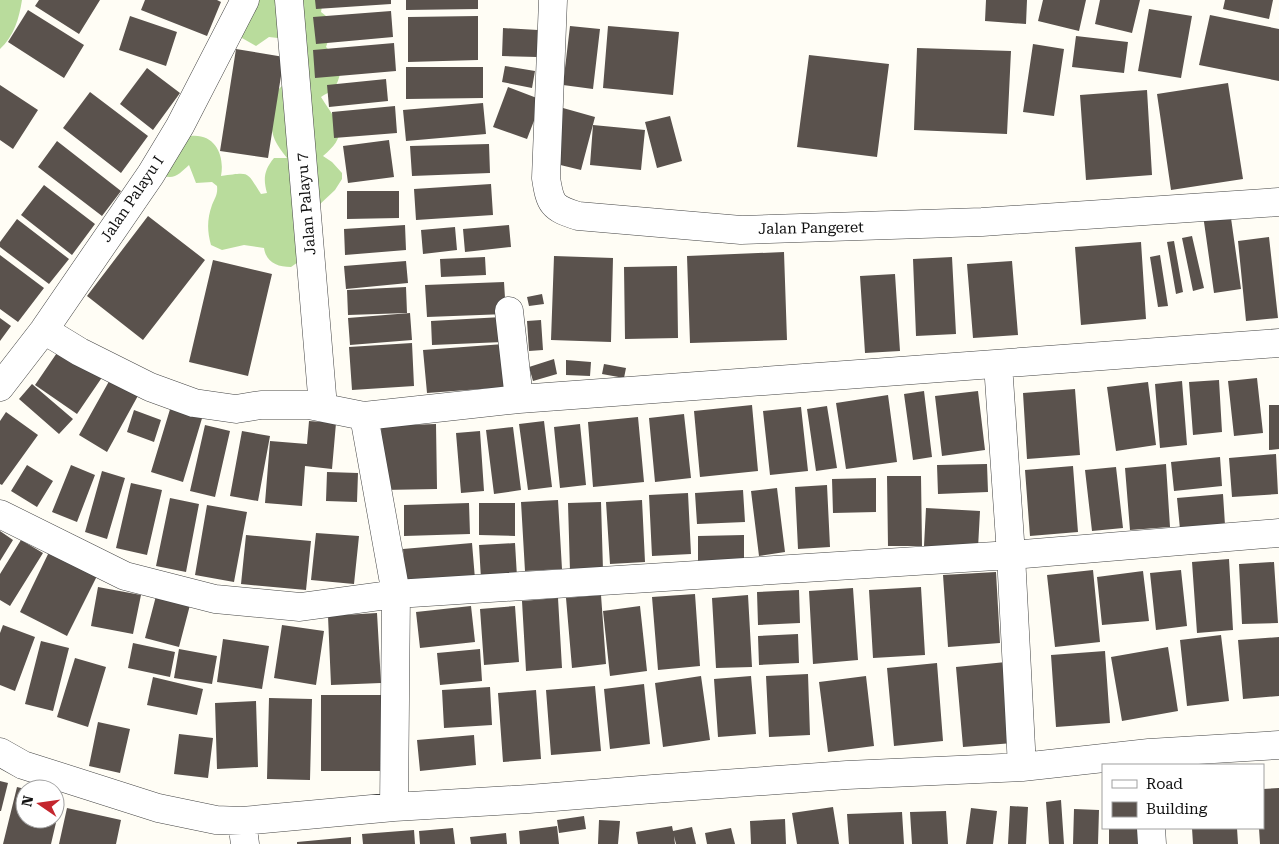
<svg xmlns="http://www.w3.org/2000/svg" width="1279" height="844" font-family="'Roboto Serif',serif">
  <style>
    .forest { fill: #b9dc9c }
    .building { fill: #5a524d }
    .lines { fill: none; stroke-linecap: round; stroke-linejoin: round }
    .street-casing { stroke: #444; stroke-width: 29 }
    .street { stroke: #fff; stroke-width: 28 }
    .labels { text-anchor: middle; stroke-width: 5; stroke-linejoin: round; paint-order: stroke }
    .street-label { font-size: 15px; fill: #111; stroke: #fff }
  </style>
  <rect width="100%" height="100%" fill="#fffdf5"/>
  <!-- forest -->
  <path class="forest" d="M0 0H22C19 19 14 36 0 49Z
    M248 0H323L321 12 326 16 328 41 326 47 333 54 341 70C339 77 338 85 332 90 329 93 325 94 321 97 336 122 352 132 323 156L332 162 342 173V179L335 190 318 206 301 260 291 267C277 267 266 262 264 248L244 245 222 250 211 245C207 231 207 219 212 205 215 198 218 194 217 186L212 182 196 183 189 165C181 172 175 180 164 176L190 136C215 133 225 155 221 176 251 172 246 171 261 194L267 193C263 179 264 170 274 158H287C272 140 269 130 273 106 275 94 275 91 286 83L282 42 278 38 269 37 256 46 242 38 239 27Z"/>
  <!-- building -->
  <path class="building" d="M39 0H100L79 34 35 6Z
    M145 0H217L221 2 207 36 141 10Z
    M315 0H391V4L316 9Z
    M406 0H478V9L406 10Z
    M986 0H1027L1026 24 985 21Z
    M1043 0H1086L1079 31 1038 21Z
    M1100 0H1140L1132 33 1095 24Z
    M1225 0H1273L1269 19 1223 9Z
    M1149 9 1192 16 1181 78 1138 71Z
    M28 10 84 45 64 78 8 42Z
    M391 11 393 37 316 44 313 17Z
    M1210 15 1279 29V81L1199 65Z
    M130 16 177 32 166 66 119 50Z
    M478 16V60L408 62V17Z
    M570 26 600 29 593 89 563 85Z
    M608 26 679 32 673 95 603 88Z
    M503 28 538 30 537 57 502 56Z
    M1076 36 1128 42 1124 73 1072 67Z
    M394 43 396 71 315 78 313 50Z
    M1033 44 1064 49 1054 116 1023 112Z
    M917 48 1011 51 1007 134 914 130Z
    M236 49 284 57 268 158 220 151Z
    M809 55 889 64 877 157 797 147Z
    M505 66 535 71 532 88 502 82Z
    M406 67H483V98L406 99Z
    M147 68 180 93 153 130 120 104Z
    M386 79 388 101 329 107 327 85Z
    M1228 83 1243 179 1171 190 1157 94Z
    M0 85 38 110 13 149 0 140Z
    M508 87 542 100 527 139 493 127Z
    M1147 90 1152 175 1086 180 1080 95Z
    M90 92 148 136 121 173 63 128Z
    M483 103 486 134 406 141 403 110Z
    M395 106 397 133 334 138 332 112Z
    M563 108 595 117 581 170 548 162Z
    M670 116 682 161 657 168 645 122Z
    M593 125 645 130 641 170 590 165Z
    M389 140 394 177 348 183 343 146Z
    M57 141 121 191 102 216 38 167Z
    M489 144 490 173 412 176 410 146Z
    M491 184 493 215 416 220 414 189Z
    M44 185 95 224 72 255 21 215Z
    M347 191H399V218L347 219Z
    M1230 211 1241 289 1214 293 1203 215Z
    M148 216 205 260 143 340 87 296Z
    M17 219 69 259 49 284 0 247V242Z
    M405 225 406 250 345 255 344 229Z
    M509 225 511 247 465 252 463 229Z
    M455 227 457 250 423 254 421 230Z
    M1192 236 1204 288 1193 291 1182 238Z
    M1269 237 1278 318 1246 321 1238 241Z
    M1174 241 1183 292 1176 294 1167 242Z
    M1141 242 1146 319 1081 325 1075 247Z
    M784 252 787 340 690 343 687 256Z
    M0 255 44 288 18 322 0 309Z
    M1160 255 1168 306 1158 307 1150 257Z
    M554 256 613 258 611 342 551 340Z
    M485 257 486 275 441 277 440 259Z
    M952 257 956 334 916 336 913 259Z
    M213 260 272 274 248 376 189 362Z
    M406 261 408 283 346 289 344 266Z
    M1012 261 1018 335 973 338 967 264Z
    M677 266 678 338 625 339 624 267Z
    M895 274 900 351 865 353 860 276Z
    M504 282 506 314 427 317 425 285Z
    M406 287 407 313 348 315 347 290Z
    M542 294 544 304 529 306 527 297Z
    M410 313 412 340 350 345 348 318Z
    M502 317 503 342 432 345 431 321Z
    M0 318 11 326 0 341Z
    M541 320 543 350 529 351 527 321Z
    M412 343 414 386 352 390 349 347Z
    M63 344 105 373 77 414 35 385Z
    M504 344 507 387 427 393 423 350Z
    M554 359 557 374 533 381 529 367Z
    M566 360 591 362 590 376 566 375Z
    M604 364 626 368 624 378 602 374Z
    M112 376 140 392 107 452 79 435Z
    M1257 378 1263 433 1234 436 1228 381Z
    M1219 380 1222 432 1193 435 1189 382Z
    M1182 381 1187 445 1160 448 1155 384Z
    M1148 382 1156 445 1116 451 1107 387Z
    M32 384 73 419 59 434 19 399Z
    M1075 389 1080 455 1027 459 1023 393Z
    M924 391 932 457 913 460 904 394Z
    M978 391 985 450 942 456 935 396Z
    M888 395 897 462 846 469 836 403Z
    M752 405 758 471 700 477 694 411Z
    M1269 405H1279V449L1269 450Z
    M171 406 203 415 183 482 151 472Z
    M827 406 837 468 816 471 807 409Z
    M801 407 808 471 770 475 763 411Z
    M134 410 161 420 154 442 127 432Z
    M6 412 38 435 2 485 0 484V421Z
    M684 414 691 478 655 482 649 418Z
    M638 417 644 482 593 487 588 422Z
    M309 421 336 423 332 469 305 466 302 506 265 503 270 441 307 444Z
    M544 421 552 487 528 490 519 424Z
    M436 424 437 489 383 490 381 426Z
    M580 424 586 485 560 488 554 427Z
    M205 425 230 431 215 497 190 491Z
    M513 427 521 490 494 494 486 430Z
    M242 431 270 436 258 501 230 496Z
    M480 431 484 491 461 493 456 433Z
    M1276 454 1278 494 1232 497 1229 458Z
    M1220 457 1222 486 1174 491 1171 462Z
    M987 464 988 492 938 494 937 465Z
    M1166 464 1170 527 1130 530 1125 468Z
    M27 465 53 481 37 507 11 491Z
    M71 465 95 475 77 522 52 512Z
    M1073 466 1078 532 1030 536 1025 470Z
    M1116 467 1123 528 1092 531 1085 470Z
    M102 471 125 478 107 539 85 532Z
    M327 472 358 473 357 502 326 501Z
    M887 476H921L922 546H888Z
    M876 478V512L833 513 832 479Z
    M131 483 162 490 147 555 116 548Z
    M827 485 830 547 798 549 795 487Z
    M777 488 785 552 759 556 751 491Z
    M743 490 745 522 697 524 695 493Z
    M688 493 691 554 652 556 649 495Z
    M1223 494 1225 525 1180 529 1177 498Z
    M170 498 199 504 186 572 156 566Z
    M558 500 562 569 525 571 521 502Z
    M642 500 645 562 610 564 606 502Z
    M601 502 603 570 570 571 568 503Z
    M469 503 470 534 404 536V505Z
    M479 503H515V536L479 535Z
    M207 505 247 512 234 582 195 575Z
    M926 508 980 511 978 548 924 546Z
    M0 531 13 540 0 561Z
    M316 533 359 536 354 584 311 580Z
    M246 535 311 541 306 590 241 584Z
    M744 535V563L698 564V536Z
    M21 540 43 553 10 606 0 600V574Z
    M472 543 475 579 406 585 403 549Z
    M515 543 517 577 481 579 479 545Z
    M50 550 98 574 67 636 20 612Z
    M1229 559 1233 630 1197 633 1192 562Z
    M1274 562 1278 623 1242 624 1239 564Z
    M1093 570 1100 642 1055 647 1047 575Z
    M1181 570 1187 626 1156 630 1150 573Z
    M1143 571 1149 621 1102 625 1097 577Z
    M996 572 1000 643 948 647 943 575Z
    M98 587 141 595 133 634 91 626Z
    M921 587 925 655 873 658 869 590Z
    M853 588 858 660 813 664 809 591Z
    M799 590 800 623 758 625 757 592Z
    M695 594 700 666 658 670 652 597Z
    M601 595 606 664 572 668 566 598Z
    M748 595 752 667 716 668 712 598Z
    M156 596 190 605 179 647 145 638Z
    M558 598 562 668 526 671 522 601Z
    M471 606 475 642 420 648 416 612Z
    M515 606 519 662 484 665 480 609Z
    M640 606 647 671 610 676 603 611Z
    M377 613 381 683 331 685 328 616Z
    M3 625 35 637 15 691 0 685V633Z
    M282 625 324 631 316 685 274 678Z
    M798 634 799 663 759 665 758 636Z
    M1221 635 1229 701 1187 706 1180 640Z
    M1279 637V696L1243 699 1238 640Z
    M223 639 269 646 262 689 217 682Z
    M41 641 69 648 53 711 25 704Z
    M133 643 175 652 170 677 128 668Z
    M1168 647 1178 711 1122 721 1111 657Z
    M179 649 217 656 212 684 174 678Z
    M480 649 482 681 440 685 437 653Z
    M1105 651 1110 723 1056 727 1051 655Z
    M75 658 106 667 88 727 57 717Z
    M1006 662 1013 743 963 747 956 667Z
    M937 663 943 741 894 746 887 668Z
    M808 674 810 735 769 737 766 676Z
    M701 676 710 740 663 747 655 683Z
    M751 676 756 734 718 737 714 679Z
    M866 676 874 746 828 752 819 682Z
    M153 677 203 689 197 715 147 705Z
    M644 684 650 744 610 749 604 689Z
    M595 686 601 751 551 755 546 690Z
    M490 687 492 725 444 728 442 690Z
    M536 690 541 759 503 762 498 693Z
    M321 695H388V771H321Z
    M269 698 312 699 310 780 267 779Z
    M256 701 258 767 217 769 215 703Z
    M98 722 130 729 120 773 89 766Z
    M179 734 213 738 208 778 174 774Z
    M474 735 476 765 420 771 417 740Z
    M0 781 8 783 1 811H0Z
    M17 787 25 789V819H55V795L62 797 51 844H3Z
    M1279 788V844H1260L1259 828H1263V789Z
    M1061 800 1064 844H1049L1046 802Z
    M1010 806 1028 807 1026 844H1008Z
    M833 807 839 844H797L792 813Z
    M67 808 121 820 116 844H59Z
    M971 808 997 811 993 844H966Z
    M1074 809 1099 810 1098 844H1073Z
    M946 811 948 844H912L910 812Z
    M902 812 904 844H849L847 814Z
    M584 816 586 829 559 833 557 820Z
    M785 819 786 844H751L750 821Z
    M599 820 620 821 618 844H598Z
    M557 826 559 844H520L519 831Z
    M672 826 673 831 692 827 696 844H676L674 836 675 844H638L636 832Z
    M453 828 455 844H420L419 831Z
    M731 828 735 844H707L705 833Z
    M1109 828H1145L1146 844H1109Z
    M1192 828H1237L1238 844H1193Z
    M414 830 415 844H363L362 834Z
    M506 833 507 844H471L470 837Z
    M351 837V844H297V842Z"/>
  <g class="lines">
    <!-- street casing -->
    <g class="street-casing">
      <path id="street" d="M289 0 323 407
        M553 0 546 178C550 204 552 208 578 216L741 230 982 222 1279 202
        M509 311 519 399
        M44 330 80 352 150 387 194 403 236 409 261 405H309L364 416 519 399 1279 343
        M998 364 1011 555 1022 767
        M0 387 44 330 151 174 180 126 245 0
        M364 416 396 594 394 807
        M0 514 125 576 215 599 300 607 396 594 1011 555 1279 533
        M0 752 23 765 158 808 216 820 242 821 394 807 529 799 653 789 847 775 1022 767 1149 753 1279 745
        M242 821 245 844
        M1151 828 1152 844"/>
    </g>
    <!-- street -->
    <use href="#street" class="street"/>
  </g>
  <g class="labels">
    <!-- street labels -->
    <g class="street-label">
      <text transform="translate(132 199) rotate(-56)" y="5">Jalan Palayu I</text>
      <text transform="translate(306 204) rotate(-95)" y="5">Jalan Palayu 7</text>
      <text transform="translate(811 228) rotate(-1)" y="5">Jalan Pangeret</text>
    </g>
  </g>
  <!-- legend -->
  <rect x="1102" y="764" width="162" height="65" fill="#ffffff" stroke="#a0a0a0"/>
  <rect x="1112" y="780" width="25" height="8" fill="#ffffff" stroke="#a0a0a0"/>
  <text x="1146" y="789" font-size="15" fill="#111111">Road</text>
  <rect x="1112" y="802" width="25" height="15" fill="#5a524d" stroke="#a0a0a0"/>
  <text x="1146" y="814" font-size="15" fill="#111111">Building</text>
  <!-- north arrow -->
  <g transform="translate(40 804) rotate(283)"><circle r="24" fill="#ffffff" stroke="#a0a0a0"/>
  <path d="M0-4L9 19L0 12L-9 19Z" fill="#c4262e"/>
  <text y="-8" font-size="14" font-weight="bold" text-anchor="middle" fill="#111111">N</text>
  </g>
</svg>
